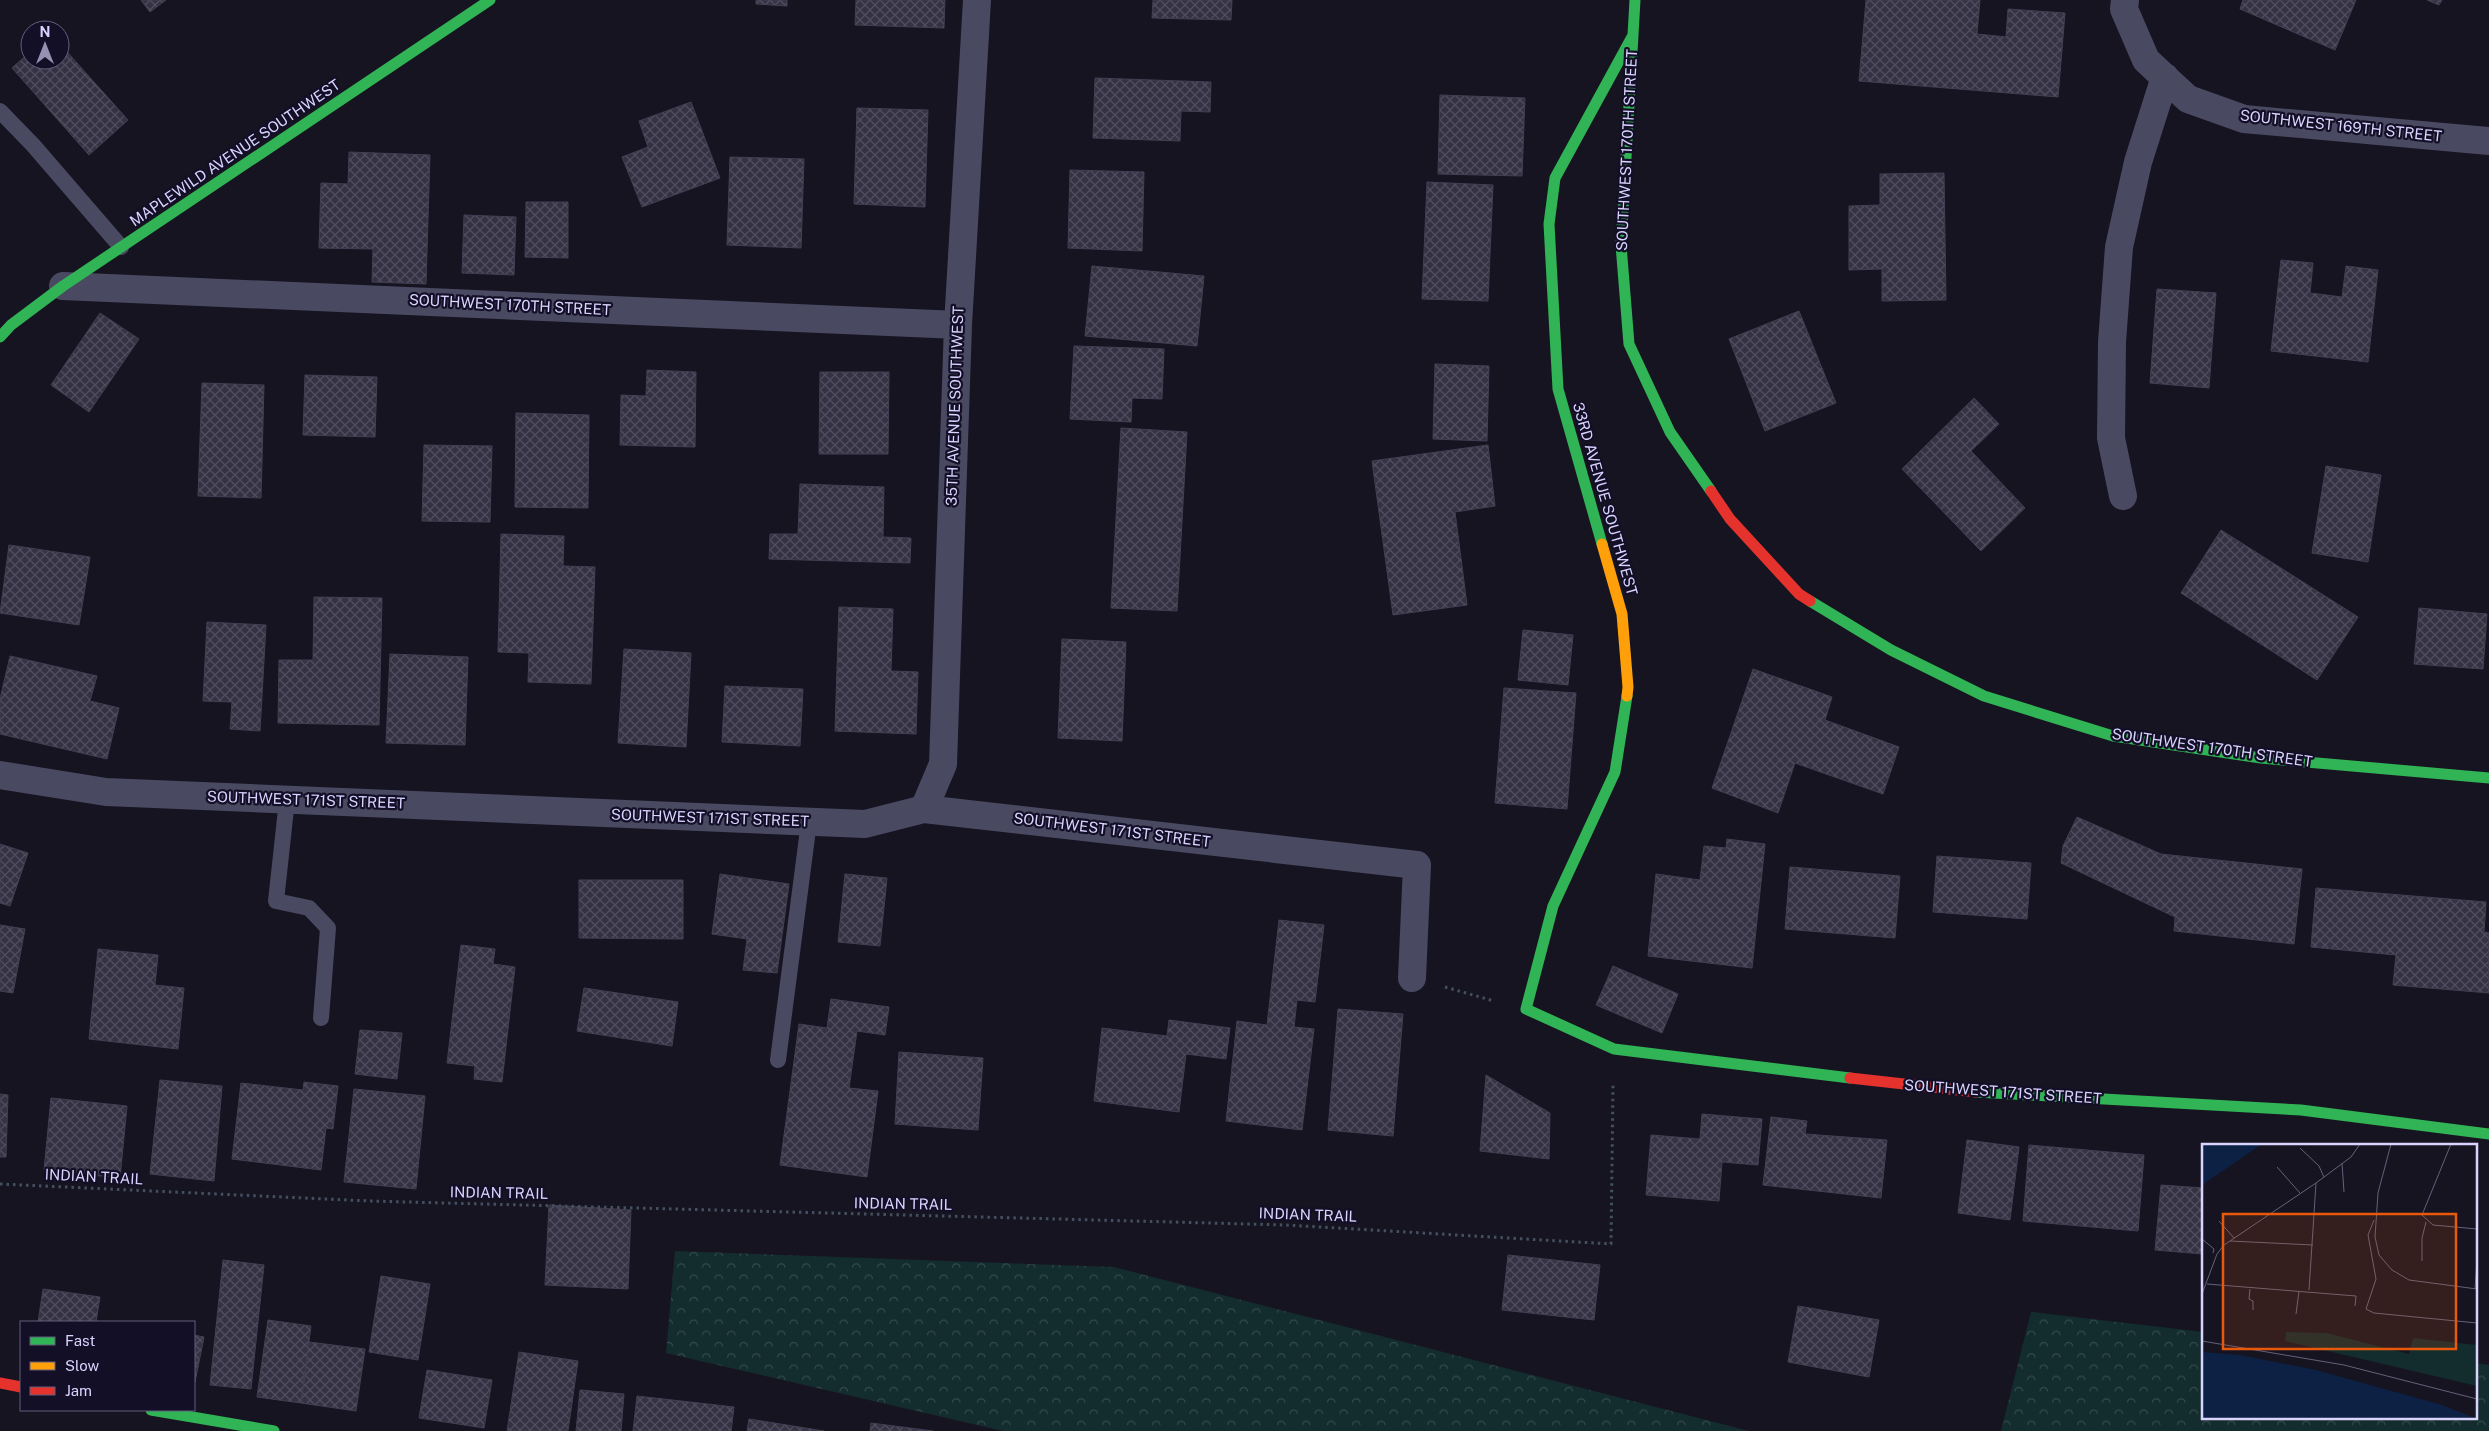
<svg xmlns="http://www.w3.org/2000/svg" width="2489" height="1431" font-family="'Public Sans',sans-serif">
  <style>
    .forest { fill: url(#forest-crowns) }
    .building { fill: url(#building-cross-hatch); stroke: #433f54 }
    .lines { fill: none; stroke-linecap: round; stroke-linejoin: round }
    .path { stroke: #44505f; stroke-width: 3; stroke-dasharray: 2.5 4; stroke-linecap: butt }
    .lane { stroke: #4a4962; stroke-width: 16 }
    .street { stroke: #4a4962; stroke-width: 28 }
    .fast { stroke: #30b455; stroke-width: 11 }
    .slow { stroke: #ff9f0a; stroke-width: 11 }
    .jam { stroke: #e5322d; stroke-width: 11 }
    .labels { text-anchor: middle; stroke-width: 4.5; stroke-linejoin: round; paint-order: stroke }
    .street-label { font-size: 15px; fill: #d9d4ff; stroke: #130f26 }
    .inset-road { fill: none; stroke: #64617a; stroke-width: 1 }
    .view { fill: #e8590c; fill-opacity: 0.15; stroke: #e8590c; stroke-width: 2.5 }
    .inset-edge { fill: none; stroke: #d9d4ff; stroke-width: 2.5 }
  </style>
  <defs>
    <pattern id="forest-crowns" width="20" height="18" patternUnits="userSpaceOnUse" patternTransform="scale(1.25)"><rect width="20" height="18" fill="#132c2d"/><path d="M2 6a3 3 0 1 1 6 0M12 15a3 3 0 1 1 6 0" fill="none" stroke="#354a4c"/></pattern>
    <pattern id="building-cross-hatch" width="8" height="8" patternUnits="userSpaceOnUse" patternTransform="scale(1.25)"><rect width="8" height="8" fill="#343243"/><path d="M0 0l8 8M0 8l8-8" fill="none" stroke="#514f5f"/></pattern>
  </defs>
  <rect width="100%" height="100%" fill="#161421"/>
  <!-- forest -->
  <path class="forest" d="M675 1251 1114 1267 1749 1431H1003L666 1353Z
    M2031 1312 2203 1332V1417H2475V1363L2489 1365V1431H2001Z"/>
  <!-- building -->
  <path class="building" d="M141 0H166L150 12Z
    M756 0H787V6L756 4Z
    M856 0H945L944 28 855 25Z
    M1153 0H1232L1231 20 1152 18Z
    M1866 0H1980L1977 34 2006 37 2008 9 2065 13 2058 97 1859 81Z
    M2243 0H2356L2335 50 2240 9Z
    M2427 0H2442L2439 5Z
    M60 44 128 120 89 155 12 68 30 52V60H60Z
    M1095 78 1211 82 1210 112 1181 111 1180 141 1093 138Z
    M1440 95 1525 98 1522 176 1438 174Z
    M691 102 720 178 642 207 622 157 648 147 639 121Z
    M857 108 928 110 925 207 854 204Z
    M349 152 430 155 426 284 372 282 373 249 319 248 321 183 348 184Z
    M730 157 804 159 801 248 727 245Z
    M1070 170 1144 172 1142 251 1068 248Z
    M1944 173 1946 300 1882 301V269L1849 270V206L1880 205V174Z
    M1427 182 1493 185 1488 301 1422 299Z
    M526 202H568V258L525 257Z
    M464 215 516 217 514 275 462 273Z
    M2281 260 2313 263 2310 293 2342 297 2346 266 2378 270 2368 362 2271 351Z
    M1092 266 1204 276 1197 346 1085 336Z
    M2157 289 2216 293 2209 388 2150 383Z
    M1799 311 1836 403 1765 431 1729 339Z
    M100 313 139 339 89 412 51 385Z
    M1074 346 1164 349 1162 399 1132 398 1131 422 1070 419Z
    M1435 364 1489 366 1487 441 1433 439Z
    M647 370 696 372 695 447 620 445 621 395 646 396Z
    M820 372H889L888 454H819Z
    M305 375 377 377 375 437 303 435Z
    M202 383 264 385 261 498 198 496Z
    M1974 398 1999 424 1971 451 2025 508 1981 551 1902 469Z
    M516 413 589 415 588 508 515 507Z
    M1121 428 1187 432 1177 611 1111 608Z
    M424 445 492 446 490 522 422 521Z
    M1488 445 1495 506 1455 512 1467 605 1393 615 1372 461Z
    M2326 466 2381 475 2368 562 2312 553Z
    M800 484 884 487 883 537 911 538 910 563 769 559 770 534H798Z
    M2221 530 2358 617 2317 680 2181 593Z
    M501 534 564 536 563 566 595 567 591 684 528 682 529 653 498 652Z
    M9 545 90 557 79 625 0 613Z
    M314 597 382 598 379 725 278 723 279 660H313Z
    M839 607 893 609 891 671 918 672 916 734 835 731Z
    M2419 608 2487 614 2483 669 2414 664Z
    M207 622 266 625 260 731 230 729 232 702 203 701Z
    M1523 630 1573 635 1568 685 1518 680Z
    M1062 639 1126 642 1122 741 1058 738Z
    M624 649 691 653 686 747 618 743Z
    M390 654 468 657 465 745 386 743Z
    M10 656 97 676 90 701 119 708 107 759 0 734V699Z
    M1753 669 1832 697 1825 720 1899 747 1883 794 1795 763 1778 813 1712 788Z
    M725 686 803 689 800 746 722 742Z
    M1504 688 1576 693 1567 809 1495 803Z
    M2077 817 2161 854 2302 869 2294 944 2174 931 2175 917 2061 863 2063 846Z
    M1727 839 1765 844 1752 968 1648 956 1656 874 1700 880 1704 846 1726 848Z
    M0 844 28 853 10 906 0 903Z
    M1937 856 2031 863 2027 919 1933 912Z
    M1790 867 1900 876 1895 938 1785 929Z
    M720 874 789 884 777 973 743 970 747 939 712 934Z
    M845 874 887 878 880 946 838 942Z
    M579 880H683V939L579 938Z
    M2316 888 2486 902 2484 932 2489 933V993L2393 985 2396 955 2311 947Z
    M1279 920 1324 925 1315 1002 1297 1000 1294 1027 1314 1029 1302 1130 1226 1121 1237 1021 1267 1025Z
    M0 925 25 929 13 993 0 991Z
    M461 945 495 949 493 964 515 967 502 1082 474 1079 475 1066 447 1063Z
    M98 949 158 955 155 985 184 988 178 1049 89 1039Z
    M1613 966 1678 994 1662 1033 1596 1005Z
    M584 988 678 1002 672 1046 577 1031Z
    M831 999 889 1007 885 1035 857 1031 849 1088 878 1091 867 1177 780 1165 799 1024 827 1028Z
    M1338 1009 1403 1014 1393 1136 1328 1130Z
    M1169 1020 1230 1028 1226 1059 1186 1054 1179 1112 1094 1101 1102 1028 1167 1036Z
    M360 1030 402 1033 397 1079 355 1074Z
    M899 1052 983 1058 978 1130 895 1124Z
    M1486 1075 1550 1113 1549 1159 1480 1151Z
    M160 1080 222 1086 214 1181 150 1174Z
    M304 1082 338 1086 333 1129 326 1128 321 1170 232 1159 241 1083 303 1090Z
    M354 1089 425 1096 416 1189 344 1182Z
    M0 1094 8 1095 6 1157H0Z
    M51 1098 127 1106 120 1178 44 1170Z
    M1702 1114 1762 1119 1758 1165 1722 1162 1719 1201 1646 1195 1651 1135 1700 1139Z
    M1771 1117 1807 1121 1805 1134 1887 1140 1881 1198 1763 1185Z
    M1967 1140 2019 1147 2010 1220 1958 1213Z
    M2029 1145 2144 1155 2138 1231 2023 1221Z
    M2161 1185 2203 1188V1254L2155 1250Z
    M549 1205 631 1210 628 1289 545 1285Z
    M1508 1255 1600 1265 1594 1320 1502 1310Z
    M223 1260 264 1265 251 1389 210 1385Z
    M381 1276 430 1284 418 1360 369 1352Z
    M43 1289 100 1297 96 1322H38Z
    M1798 1306 1879 1320 1869 1377 1788 1362Z
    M268 1320 311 1326 301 1403 257 1397Z
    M194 1335 204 1337 195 1382H194Z
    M309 1342 365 1349 356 1411 301 1403Z
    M519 1352 578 1361 568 1431H507Z
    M427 1370 492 1380 484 1428 419 1418Z
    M580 1390 624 1394 621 1431H576Z
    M637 1396 734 1407 731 1431H633Z
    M749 1419 824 1431H747Z
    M871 1423 933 1431H870Z"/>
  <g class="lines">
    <!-- path -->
    <path class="path" d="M1445 987 1494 1001
      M0 1184 369 1201 1286 1225 1611 1244 1613 1085"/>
    <!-- lane -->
    <path class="lane" d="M0 111 33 145 121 247
      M287 800 276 901 309 908 328 928 321 1018
      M778 1060 809 822"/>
    <!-- street -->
    <path class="street" d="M2125 0 2124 9 2146 60 2188 99 2244 119 2489 141
      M63 286 958 325
      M2123 496 2111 438 2112 342 2119 247 2138 162 2165 77
      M0 775 106 792 865 824 924 809 1417 865 1412 978
      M924 809 943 764 958 325 977 0"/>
    <!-- fast -->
    <path class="fast" d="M1635 0 1621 245 1629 344 1670 432 1711 491
      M0 337 11 325 63 286 490 0
      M1602 544 1558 389 1549 224 1555 178 1632 37
      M1810 601 1891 650 1984 696 2113 736 2261 758 2489 778
      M1627 696 1615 772 1553 906 1526 1009 1614 1049 1850 1078
      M1976 1092 2301 1110 2489 1134
      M151 1410 274 1431"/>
    <!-- slow -->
    <path class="slow" d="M1602 544 1622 614 1628 687 1627 696"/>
    <!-- jam -->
    <path class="jam" d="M1711 491 1730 519 1799 594 1810 601
      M1850 1078 1976 1092
      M0 1383 21 1387"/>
  </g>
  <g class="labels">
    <!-- street labels -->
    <g class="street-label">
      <text transform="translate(2341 126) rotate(6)" y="5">SOUTHWEST 169TH STREET</text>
      <text transform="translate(1627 150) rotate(-87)" y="5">SOUTHWEST 170TH STREET</text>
      <text transform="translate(235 153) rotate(-34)" y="5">MAPLEWILD AVENUE SOUTHWEST</text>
      <text transform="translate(510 305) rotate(3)" y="5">SOUTHWEST 170TH STREET</text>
      <text transform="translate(955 406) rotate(-88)" y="5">35TH AVENUE SOUTHWEST</text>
      <text transform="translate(1605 499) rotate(74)" y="5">33RD AVENUE SOUTHWEST</text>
      <text transform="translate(2212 748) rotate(8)" y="5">SOUTHWEST 170TH STREET</text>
      <text transform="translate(306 800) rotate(2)" y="5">SOUTHWEST 171ST STREET</text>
      <text transform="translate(710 818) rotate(2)" y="5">SOUTHWEST 171ST STREET</text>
      <text transform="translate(1112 830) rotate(7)" y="5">SOUTHWEST 171ST STREET</text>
      <text transform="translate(2003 1092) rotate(4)" y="5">SOUTHWEST 171ST STREET</text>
      <text transform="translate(94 1177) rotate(3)" y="5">INDIAN TRAIL</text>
      <text transform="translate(499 1193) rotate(1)" y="5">INDIAN TRAIL</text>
      <text transform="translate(903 1204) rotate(1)" y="5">INDIAN TRAIL</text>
      <text transform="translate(1308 1215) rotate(2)" y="5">INDIAN TRAIL</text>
    </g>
  </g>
  <!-- overview -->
  <g transform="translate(2202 1144)">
    <rect width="275" height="275" fill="#161421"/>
    <path d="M84 188 125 189 207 210 211 194 275 201V242L83 197Z" fill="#132c2d"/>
    <path d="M0 0H60L0 41ZM0 208 38 211 114 226 240 261 275 275H0Z" fill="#0d2144"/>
    <path class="inset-road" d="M189 0 176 49 173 93 177 111 190 126 207 136 275 145M249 0 220 71 231 81 275 85M98 4 117 22 122 33M140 19 142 48M75 23 98 49M172 76 166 91 174 135 164 165 172 169 275 179M17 77 32 94M0 95 12 105 11 109M28 97 111 101M220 117V94L224 78M5 140 154 152 153 162M48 145 47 155 51 157V166M273 145 275 116M107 146 114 39M0 150 15 110 22 101 114 39 149 13 158 0M94 170 97 147M0 197 142 221 275 255"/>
    <path class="view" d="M21 70H254V205H21Z"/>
    <rect width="275" height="275" class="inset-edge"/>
  </g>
  <!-- legend -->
  <rect x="20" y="1321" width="175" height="90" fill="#130f26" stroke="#625e7d"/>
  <rect x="30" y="1337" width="25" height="8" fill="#30b455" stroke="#625e7d"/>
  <text x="65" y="1346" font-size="15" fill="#d9d4ff">Fast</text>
  <rect x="30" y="1362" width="25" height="8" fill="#ff9f0a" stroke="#625e7d"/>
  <text x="65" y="1371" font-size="15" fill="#d9d4ff">Slow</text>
  <rect x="30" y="1387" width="25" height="8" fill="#e5322d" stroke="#625e7d"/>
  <text x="65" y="1396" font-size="15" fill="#d9d4ff">Jam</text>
  <!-- north arrow -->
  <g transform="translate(45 45)"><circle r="24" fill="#130f26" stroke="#625e7d"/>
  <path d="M0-4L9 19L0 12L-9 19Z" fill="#9591b1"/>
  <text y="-8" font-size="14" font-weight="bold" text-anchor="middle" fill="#d9d4ff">N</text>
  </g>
</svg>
